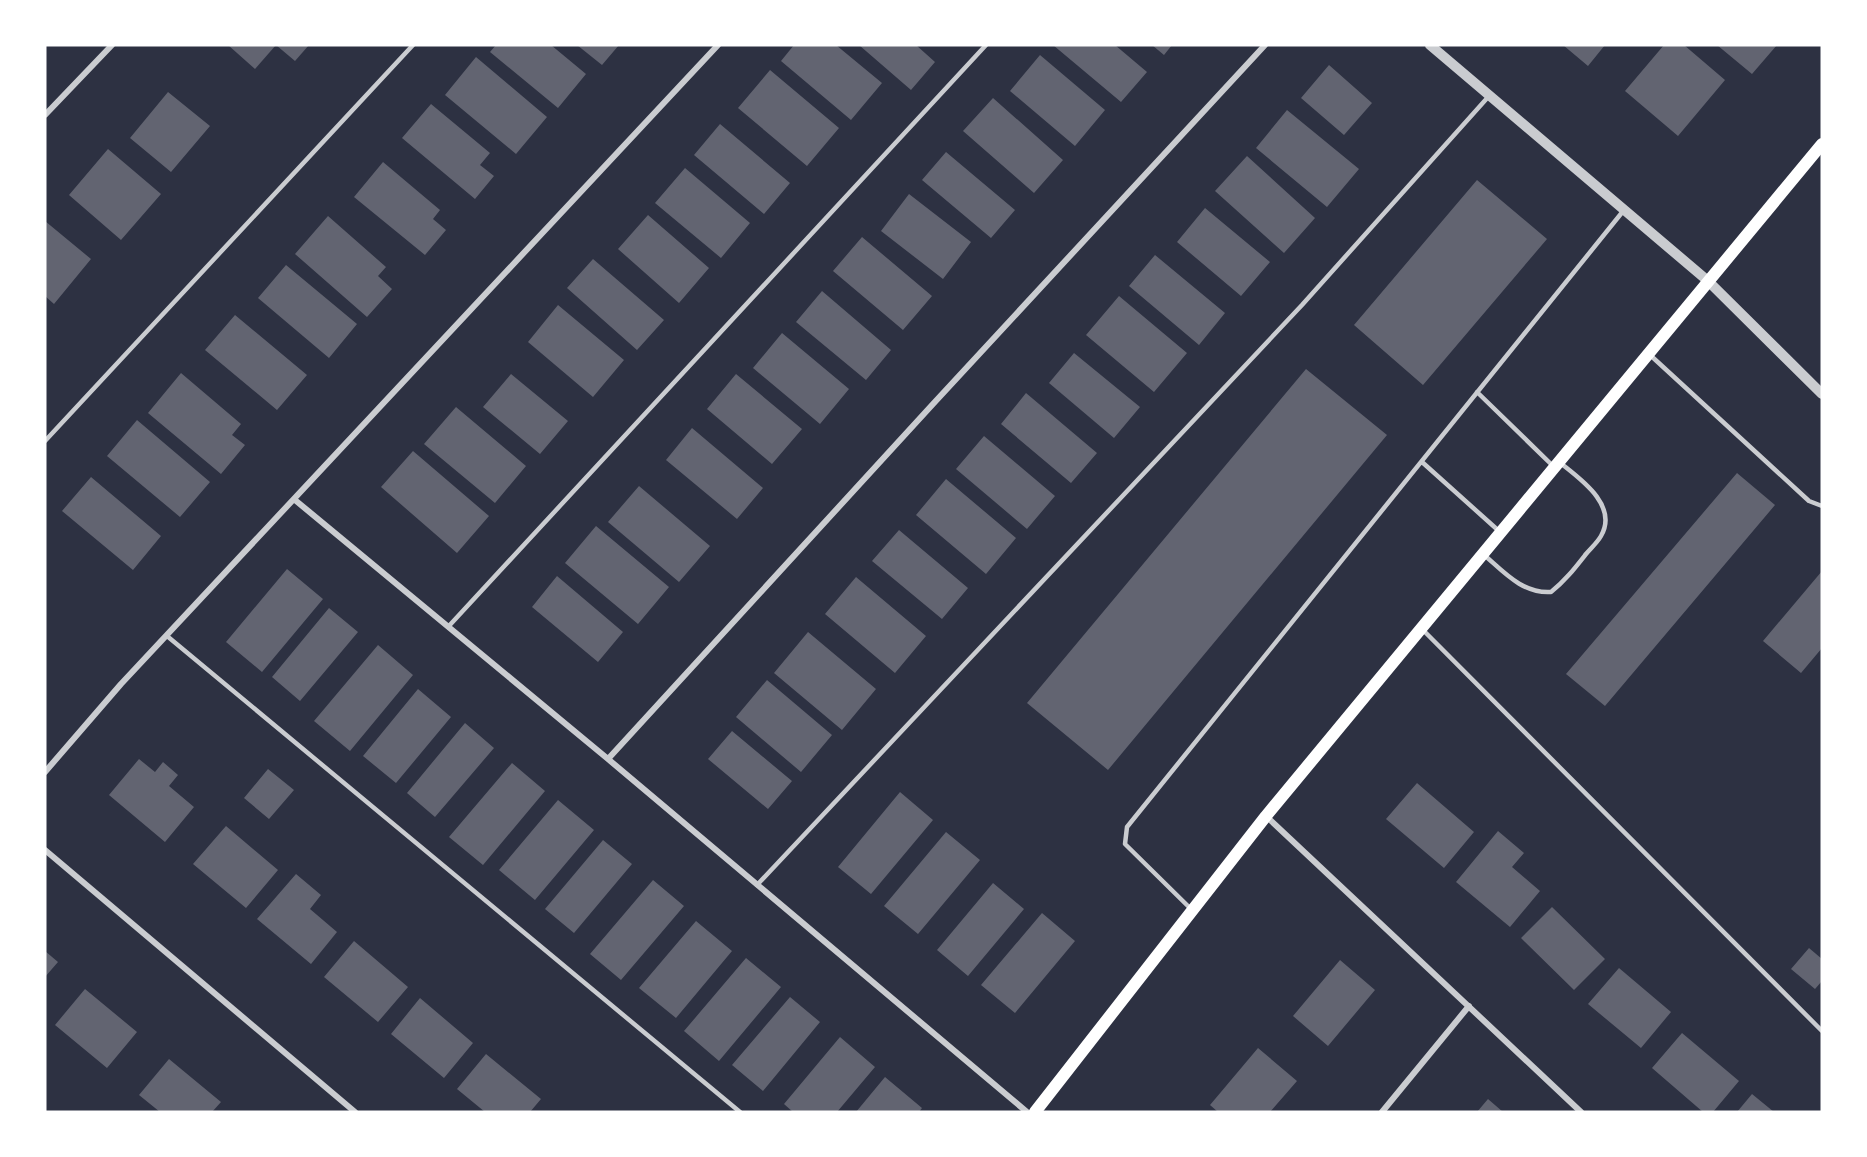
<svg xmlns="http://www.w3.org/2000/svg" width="1867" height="1157" font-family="Rubik,sans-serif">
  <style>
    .building { fill: #626471 }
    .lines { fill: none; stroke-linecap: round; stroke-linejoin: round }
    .service { stroke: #caccd0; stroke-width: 4.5 }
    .minor { stroke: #caccd0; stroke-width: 6 }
    .tertiary { stroke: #caccd0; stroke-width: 10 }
    .secondary { stroke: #fff; stroke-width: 12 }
  </style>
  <rect width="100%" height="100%" fill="#2d3142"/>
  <!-- building -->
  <path class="building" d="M228 45H276L255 69Z
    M276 45H309L295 61Z
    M496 45H551L586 74 558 108 490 52Z
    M577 45H619L602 65Z
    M794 45H836L882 83 851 120 781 61Z
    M859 45H916L935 62 911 90Z
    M1053 45H1115L1147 72 1121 102Z
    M1152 45H1172L1164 55Z
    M1563 45H1605L1588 66Z
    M1664 45H1684L1725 80 1678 136 1625 91Z
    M1717 45H1777L1752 74Z
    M1040 55 1105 110 1075 146 1010 91Z
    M476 57 547 117 516 154 445 95Z
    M1329 65 1372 103 1344 135 1301 98Z
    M770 70 839 128 807 166 738 108Z
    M168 92 210 126 171 172 130 138Z
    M993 98 1063 160 1034 193 963 131Z
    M431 104 490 153 480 165 494 176 475 199 402 138Z
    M1287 110 1359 169 1327 207 1256 148Z
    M720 124 790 183 764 214 694 155Z
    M108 149 161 194 121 240 69 195Z
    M946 152 1015 210 991 238 922 180Z
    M1247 156 1315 218 1284 253 1215 191Z
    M383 162 440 210 433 219 446 230 425 255 354 197Z
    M685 168 750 223 721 258 655 203Z
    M1477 180 1547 239 1423 385 1354 325Z
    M909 194 971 242 943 279 881 231Z
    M1205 208 1270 262 1241 296 1177 242Z
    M648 215 709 268 679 303 618 249Z
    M328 216 386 267 378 276 392 289 367 317 295 254Z
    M45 221 91 259 54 304 45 296Z
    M862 237 932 296 903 330 833 271Z
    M1155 255 1225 313 1199 345 1129 286Z
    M593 259 664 320 637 350 567 288Z
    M286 265 357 324 329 358 258 298Z
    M822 291 891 350 866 380 796 322Z
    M1119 296 1187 353 1154 392 1086 335Z
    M558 305 624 360 593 397 528 342Z
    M235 315 307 375 277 410 205 350Z
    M782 333 849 389 820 424 753 368Z
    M1074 353 1140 407 1114 438 1049 383Z
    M1306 369 1387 435 1108 770 1027 703Z
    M181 373 241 424 232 435 245 445 221 474 148 413Z
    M511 374 568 421 540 454 483 407Z
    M736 374 802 429 772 464 707 409Z
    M1026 393 1097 453 1071 483 1001 424Z
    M456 407 526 466 495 503 424 444Z
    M137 420 210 482 180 517 107 456Z
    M692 428 763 488 737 519 666 460Z
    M984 436 1055 496 1027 529 956 469Z
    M413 451 489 516 457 553 381 487Z
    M1737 473 1775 505 1605 706 1566 674Z
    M91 477 161 536 133 570 62 511Z
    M946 479 1016 538 986 574 916 515Z
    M639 486 710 546 679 582 608 522Z
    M596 526 669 587 638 624 565 563Z
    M899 530 968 588 942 619 872 561Z
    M287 569 323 599 262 672 226 642Z
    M1822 571V648L1801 673 1763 641Z
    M557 576 623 632 598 662 532 607Z
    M856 577 926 636 895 673 825 614Z
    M329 608 358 632 300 701 272 677Z
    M808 632 876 689 842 730 774 673Z
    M378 645 413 675 350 751 314 721Z
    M767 680 832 735 801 772 736 717Z
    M418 689 451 717 396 783 363 756Z
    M465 723 494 748 435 817 407 793Z
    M732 731 792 781 768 809 708 759Z
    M139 759 155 772 163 762 178 775 169 786 194 807 165 842 109 795Z
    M512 763 545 791 483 865 449 837Z
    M268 769 294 790 269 819 244 798Z
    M1417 783 1474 832 1444 868 1386 819Z
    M900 792 933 820 871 894 838 867Z
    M558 800 594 830 535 900 499 870Z
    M226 826 278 870 246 908 193 864Z
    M1498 831 1524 853 1512 867 1540 891 1510 927 1456 882Z
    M946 832 980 860 918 934 884 906Z
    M603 840 632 864 574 933 545 909Z
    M296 874 321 895 310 909 337 932 311 964 257 919Z
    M653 880 684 906 621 980 590 954Z
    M993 883 1024 909 968 976 937 950Z
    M1552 907 1605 959 1574 990 1521 938Z
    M1042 913 1075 941 1015 1013 981 985Z
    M696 921 732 951 676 1018 639 988Z
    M354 941 408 987 378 1022 324 977Z
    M1809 948 1822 959V981L1815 989 1791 969Z
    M45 951 58 962 45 977Z
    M746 958 781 987 719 1061 684 1031Z
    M1340 960 1375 990 1328 1046 1293 1016Z
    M1619 968 1671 1012 1641 1048 1588 1004Z
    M85 989 137 1032 107 1068 55 1025Z
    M790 997 820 1022 763 1091 732 1065Z
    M420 998 473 1043 444 1078 391 1034Z
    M1682 1033 1739 1081 1713 1112H1703L1652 1068Z
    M840 1037 875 1067 837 1112H793L784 1104Z
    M1258 1048 1297 1081 1270 1112H1218L1210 1105Z
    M486 1054 541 1099 530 1112H485L457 1089Z
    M169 1059 221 1102 212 1112H160L139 1095Z
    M885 1077 922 1108 919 1112H856Z
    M1752 1094 1774 1112H1737Z
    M1488 1099 1503 1112H1477Z"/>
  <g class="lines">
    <!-- service -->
    <path class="service" d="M1649 354 1809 501 1822 506
      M1477 392 1553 466
      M45 441 413 45
      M1422 462 1500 532
      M1483 554C1503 571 1522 594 1551 592 1565 581 1575 568 1586 554 1591 548 1597 543 1601 536 1619 505 1579 478 1559 462
      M448 627 986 45
      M1422 629 1822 1031
      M167 636 740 1112
      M757 885 1302 305 1489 96
      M1192 910 1125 844 1127 827 1624 210"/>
    <!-- minor -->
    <path class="minor" d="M45 115 112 45
      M295 500 608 759 1027 1112
      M608 759 933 404 1265 45
      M45 772 121 684 718 45
      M1266 816 1581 1112
      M45 850 355 1112
      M1382 1112 1469 1006"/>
    <!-- tertiary -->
    <path class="tertiary" d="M1430 45 1708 281 1822 394"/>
    <!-- secondary -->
    <path class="secondary" d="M1035 1112 1266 816 1822 144"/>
  </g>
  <!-- border -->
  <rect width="1867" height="1157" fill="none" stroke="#ffffff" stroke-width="93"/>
</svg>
